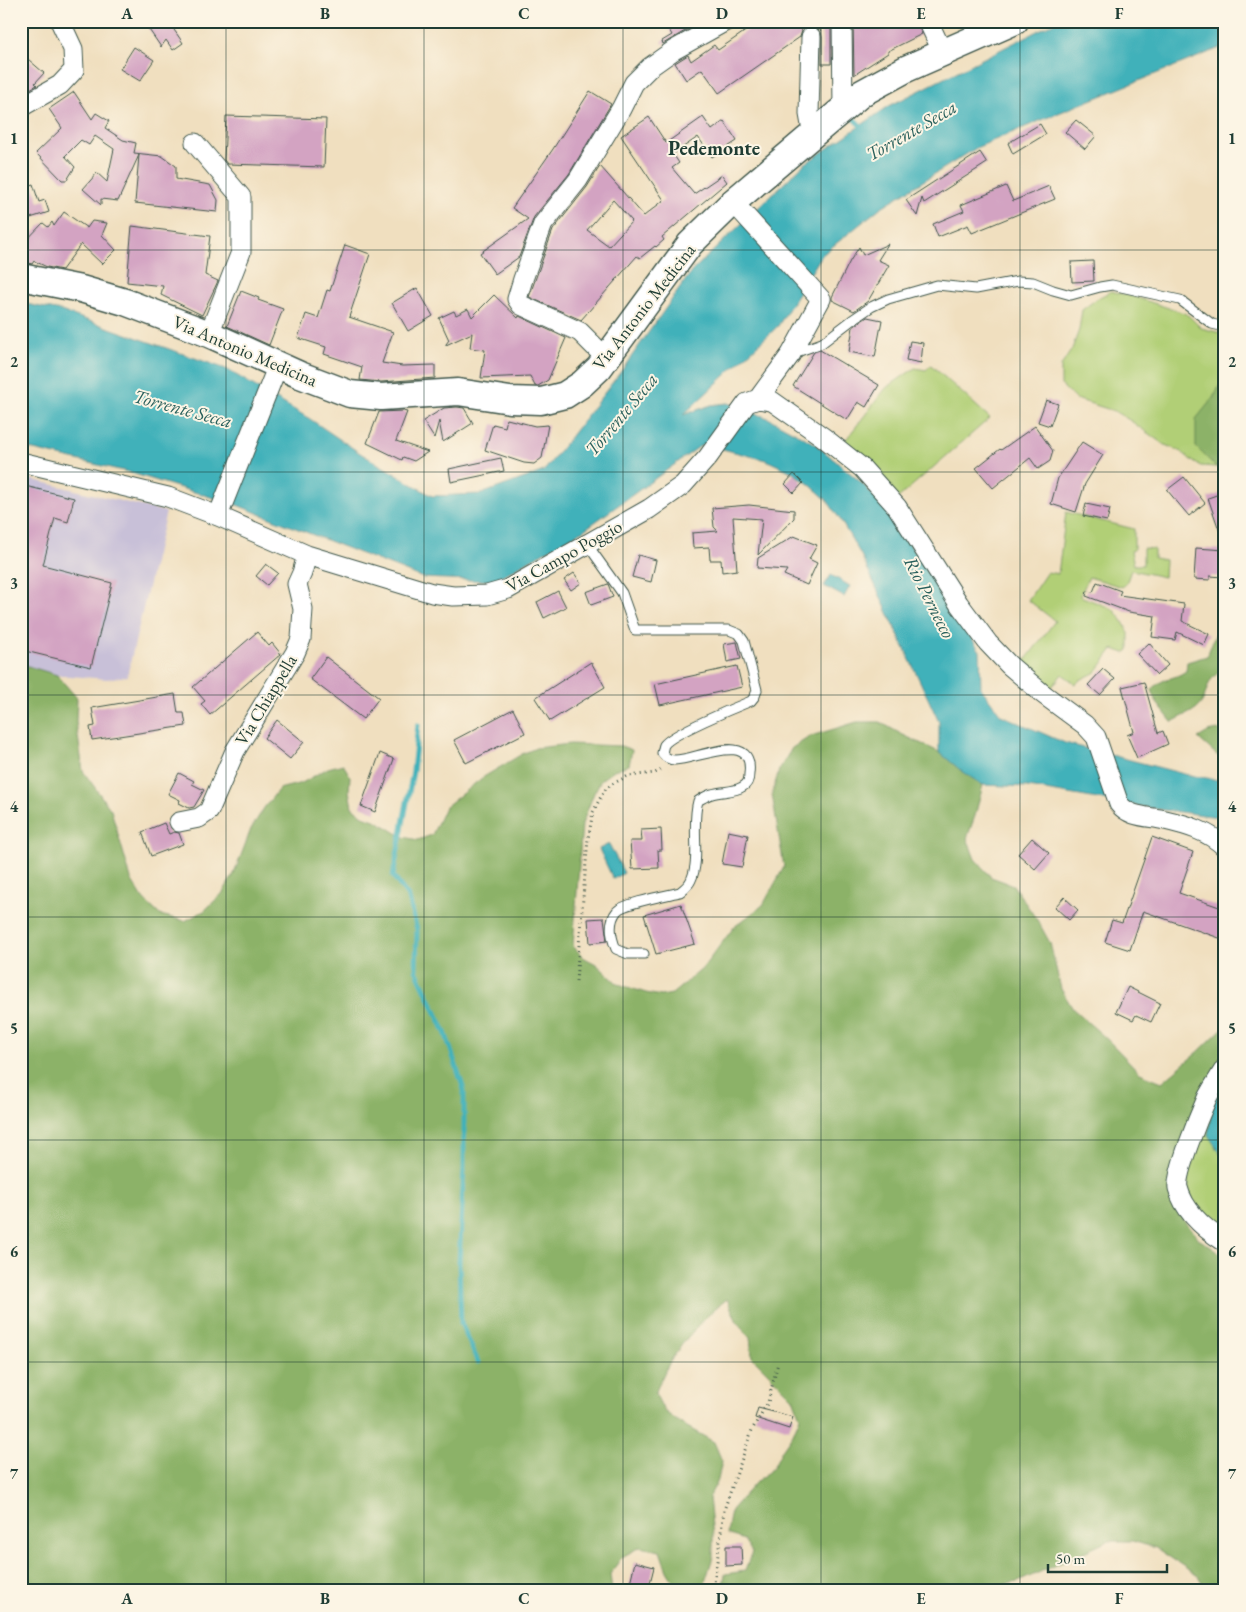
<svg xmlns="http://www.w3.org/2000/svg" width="1246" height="1612" font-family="'EB Garamond',serif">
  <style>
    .industrial { fill: #c8c0d8 }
    .green { fill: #b1cf76; stroke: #688655 }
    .forest { fill: #8cb267; stroke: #56784e }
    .water { fill: #41b1ba; stroke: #307777 }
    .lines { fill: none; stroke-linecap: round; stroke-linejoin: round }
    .stream { stroke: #41b1ba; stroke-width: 5 }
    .building { fill: #d3a3c2; fill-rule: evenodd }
    .lane-casing { stroke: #3e5549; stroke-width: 11 }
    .street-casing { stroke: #3e5549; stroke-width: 21 }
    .secondary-casing { stroke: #3e5549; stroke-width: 29 }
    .path { stroke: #3e5549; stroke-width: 3; stroke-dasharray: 1 4; stroke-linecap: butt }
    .lane { stroke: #fff; stroke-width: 9 }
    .street { stroke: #fff; stroke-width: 19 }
    .secondary { stroke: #fff; stroke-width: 26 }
    .grid { fill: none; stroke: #1f3d34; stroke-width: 1; stroke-opacity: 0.55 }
    .labels { text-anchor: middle; stroke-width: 4; stroke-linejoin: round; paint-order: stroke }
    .street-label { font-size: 18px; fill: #1f3d34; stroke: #fcf5e5 }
    .water-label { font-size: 19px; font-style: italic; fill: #29605c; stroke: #fcf5e5 }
    .quarter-label { font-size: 20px; font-weight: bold; fill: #1f3d34; stroke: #fcf5e5 }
    .neatline { fill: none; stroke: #1f3d34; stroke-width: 2 }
    .grid-label { font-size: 16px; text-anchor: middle; font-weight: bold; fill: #1f3d34 }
  </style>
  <rect width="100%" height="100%" fill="#fcf5e5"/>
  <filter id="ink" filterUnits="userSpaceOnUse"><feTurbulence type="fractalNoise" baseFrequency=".02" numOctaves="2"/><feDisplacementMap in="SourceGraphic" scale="10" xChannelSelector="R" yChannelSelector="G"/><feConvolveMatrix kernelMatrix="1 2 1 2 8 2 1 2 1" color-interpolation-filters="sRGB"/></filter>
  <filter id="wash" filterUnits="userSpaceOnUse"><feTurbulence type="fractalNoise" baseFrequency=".0096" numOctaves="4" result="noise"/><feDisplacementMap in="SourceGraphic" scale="20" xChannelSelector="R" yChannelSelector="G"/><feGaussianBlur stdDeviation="1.12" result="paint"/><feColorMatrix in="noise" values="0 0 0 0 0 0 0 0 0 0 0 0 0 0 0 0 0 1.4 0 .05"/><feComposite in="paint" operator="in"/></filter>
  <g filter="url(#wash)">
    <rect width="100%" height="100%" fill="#f0dfbf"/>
    <!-- industrial -->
    <path class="industrial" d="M21 477 166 512 127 676 107 679 57 675 21 664Z"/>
    <!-- green -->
    <path class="green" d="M1111 291 1135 297 1187 314 1201 328 1225 334V376L1213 398 1196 447 1216 467 1201 466 1195 463 1181 452 1163 444 1131 421 1114 411 1076 399 1061 385V366L1072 349 1079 330 1082 310 1098 298Z
      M931 365 990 418 898 498 844 442 886 388 915 368 926 370Z
      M1066 512 1134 529V550L1131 551 1134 565H1143V548L1154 549V558L1165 560 1164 577 1131 570 1126 584 1122 587 1089 577 1080 596 1113 609 1122 620 1129 633V650L1125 653 1113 649 1096 672 1080 680 1076 684 1062 674 1049 691 1021 666 1055 621 1028 600 1047 572 1058 574Z
      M1213 1100 1208 1134 1225 1160V1233C1207 1219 1185 1201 1188 1176Z"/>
    <!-- forest -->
    <path class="forest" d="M1225 376V471L1216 467 1196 447V419L1213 398Z
      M1219 630H1225V669C1202 679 1210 697 1197 708 1190 714 1180 717 1172 722L1157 703 1152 690C1163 676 1172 681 1186 671L1187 662 1207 656 1214 638Z
      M21 664 57 675 77 698 76 722 83 771 111 810 131 879 143 899 160 915 185 921 204 911 222 894 234 874 251 829 264 808 279 789 302 783 328 768 343 764 350 776 349 791 352 807 363 816 377 821 403 837 418 840 432 835 445 807 482 778 522 754 536 748 570 744 621 746 632 750 629 765 614 770 601 780 594 793 582 824 573 946 583 957 596 964 618 984 646 993 661 996 672 994 702 969 734 927 763 905 784 867 772 794 779 770 792 748 811 736 857 722H880L901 734 939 752 964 773 983 785 975 816 967 838 975 859 991 877 1013 885 1039 923 1050 943 1061 989 1073 1009 1108 1040 1140 1073 1162 1082 1198 1052 1225 1026V1054L1171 1178 1170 1195 1184 1220 1200 1240 1225 1256V1591H1208L1198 1576 1156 1548 1132 1541H1108L1018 1582 994 1586 985 1591H722L725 1574 745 1571 752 1552 744 1540 727 1534 731 1510 757 1481 773 1468 782 1450 793 1434 800 1417 793 1398 752 1357 750 1337 737 1322 727 1299C706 1315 684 1339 670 1362 664 1371 660 1383 655 1393L664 1411 680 1423 714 1442 722 1461 718 1480 709 1497 713 1536V1557L702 1591H679L667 1571 660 1551 640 1547 622 1557 610 1574 612 1591H21Z
      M1219 730 1225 732V757L1218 756 1198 738 1208 732Z"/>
    <!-- water -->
    <path class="water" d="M1057 21H1225V46L1056 114 978 147 880 208 822 255 778 326 683 415 711 405 728 403 768 418 814 443 862 483 890 514 980 651 981 688 1001 715 1065 743 1188 775 1225 781V822L1219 817 1156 809 1028 787 983 785 964 773 939 752V722L861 555 841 521 827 500 809 484 790 471 766 460 703 444 584 530 493 581 423 578 237 505 128 472 21 447V303L61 311 226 369 310 419 360 453 432 496 481 494 544 471 619 374 692 271 803 165 889 106Z
      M831 575 850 586 844 597 824 586Z
      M609 844 624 873 613 879 599 849Z
      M1225 1084V1160L1208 1135 1213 1100Z"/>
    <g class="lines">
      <!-- stream -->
      <path class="stream" d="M853 118 865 130
        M418 725 413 771 393 876 409 898 417 930 416 970 445 1032 464 1090V1167L459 1263 461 1323 478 1362"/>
    </g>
    <g id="blocks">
      <!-- building -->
      <path class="building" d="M143 21H168L183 43 173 50 166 40 161 47Z
        M664 21H702L663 44 662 41 672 35Z
        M760 21H795L802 31 800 37 719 93 702 69 686 80 675 63 688 55 691 61 714 45 718 50Z
        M817 21H831V64H822V37L821 31 817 27Z
        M853 21H916L922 34 888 51V53L854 75Z
        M134 47 154 60 140 81 120 69Z
        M21 53 44 73 35 83 37 85 21 94Z
        M590 91 611 104 569 174 534 217 519 257 495 274 480 253 528 219 512 208 553 149Z
        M74 92 92 119 96 113 109 121 105 128 123 140 136 143 134 153 162 156 176 166V179L210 185 218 200 217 212 135 203 139 155 118 201 101 199V205L83 189 97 173 107 182 114 149 95 136 89 145 81 140 65 156 75 167 67 180H62L36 153 62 128 49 109Z
        M226 116 326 119 324 167 227 164 224 160Z
        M649 117 666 143 703 117 712 130 724 121 737 141 712 157 698 137 673 154 679 163 672 168 694 194 722 175 727 182 662 237 664 240 656 247 655 246 640 258 637 256 581 320 529 297 553 230 587 187 600 166 644 216 664 200 621 136ZM613 200 632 221 609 246 587 230Z
        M1076 120 1096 136 1085 149 1065 132Z
        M1040 124 1046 134 1013 154 1008 143Z
        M980 152 987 163 924 203 922 198 917 216 906 200Z
        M33 184 39 202 45 200 49 212 21 221V188Z
        M1006 186 1013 201 1049 186 1055 199 972 233 968 225 938 237 933 224 964 211 961 205Z
        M64 212 87 228 92 221 107 223 102 235 116 250 102 264 81 244 62 270 47 267 34 261 32 264 25 262 21 259V246L43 223 48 227 52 222 54 226Z
        M132 226 210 236 205 275 218 281 202 315 161 295 163 286 127 282Z
        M888 244 878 260 889 265 868 301 854 311 832 300V297L850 261 859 247 863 255Z
        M345 245 370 254 349 317 393 332 382 363 402 366 435 365V378L381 382 360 380 362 367 324 354 326 347 298 338 306 314 318 318 327 290 330 291Z
        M1093 261 1094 281 1072 282 1071 262Z
        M417 288 433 316 408 331 392 303Z
        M241 291 259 298 258 300 283 309 269 345 227 326Z
        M494 295 518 318 519 316 566 338 548 380 538 386H535L530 376 481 378 485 350 470 348 472 333 446 345V344L449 340 439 318 454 311 456 315 468 309 472 317Z
        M867 317 882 320 875 357 849 352 853 327Z
        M910 341 923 343 921 363 906 360Z
        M820 350 879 385 866 407 858 402 847 420 793 386 814 352Z
        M1046 400 1058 404 1050 426 1038 422Z
        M457 407 464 408 473 423 443 442 439 421 434 438 423 421 444 408Z
        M403 411 407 412 396 441 428 452 414 461 403 457 402 460 367 443 379 412Z
        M507 419 535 426 548 425 542 458 534 464 524 463 485 450 493 424 505 427Z
        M1035 426 1053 451 1050 461 1038 469 1030 458 993 488 976 468 1000 449 1001 450Z
        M1082 442 1103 455 1085 484 1076 512 1051 504 1058 478Z
        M501 458 504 471 451 482 449 469Z
        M794 474 803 483 794 493 785 484Z
        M1184 477 1205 503 1189 516 1167 490Z
        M21 485 74 498 68 522 55 518 43 565 112 583 91 667 21 650Z
        M1225 492V540L1223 541 1208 498Z
        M1086 504 1110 509 1107 521 1083 516Z
        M749 505 794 510V518L758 555 762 519 733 517 737 570 722 572 721 560H710L709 547 693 548 692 533 718 531 714 527 712 508Z
        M794 536 817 545 809 559 817 563 807 585 784 575 787 570 757 568 758 558Z
        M1196 548 1225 550 1223 577 1210 576V580L1194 579Z
        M638 555 656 560 651 582 632 577Z
        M266 564 278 573 267 585 256 576Z
        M574 573 581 583 571 590 564 580Z
        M1097 582 1121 591 1119 595 1184 604 1182 621 1209 634 1204 645 1177 632 1175 640 1152 637 1155 616 1129 612 1086 596 1087 591 1093 592Z
        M608 584 613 597 591 605 586 592Z
        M558 591 566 607 544 618 537 602Z
        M257 632 269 646 272 643 281 654 210 715 201 704 205 701 193 687Z
        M737 642 741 659 727 662 724 644Z
        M1149 643 1168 665 1157 675 1137 654Z
        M326 657 379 698 363 719 310 679Z
        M591 662 605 687 550 721 535 698Z
        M737 666 742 687 660 705 655 684Z
        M1103 669 1115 679 1100 695 1088 685Z
        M1144 682 1158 733 1163 731 1168 744 1137 758 1127 735 1134 732 1122 687Z
        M175 694 178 713H184L186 726 92 740 90 727 95 726 92 708Z
        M513 709 525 733 466 763 454 740Z
        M277 720 304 742 290 759 264 738Z
        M380 753 394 759 375 812 361 806Z
        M179 773 194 781 192 784 204 790 194 807 189 808 179 803 180 800 168 794Z
        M164 823 169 834 174 832 179 833 183 844 151 856 142 832Z
        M661 829 662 850H658L659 868 632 869 630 841H642L641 830Z
        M728 831 748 835 742 867 722 864Z
        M1152 837 1193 852 1179 893 1225 909V940L1143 911 1130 950 1105 942 1112 920 1122 923Z
        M1032 838 1049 853 1035 869 1018 854Z
        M1064 897 1078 910 1069 920 1055 907Z
        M681 904 695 944 656 954 644 915Z
        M604 918 607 941 590 943 588 919Z
        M1128 987 1160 1003 1151 1022 1136 1015 1133 1020 1116 1012Z
        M758 1408 793 1417 789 1429 755 1418Z
        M726 1546H741L742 1565 726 1566Z
        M635 1562 654 1567 648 1591H628Z"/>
    </g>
  </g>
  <g filter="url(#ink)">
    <use href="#blocks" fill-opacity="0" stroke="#3e5549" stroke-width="1"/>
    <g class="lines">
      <!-- lane casing -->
      <g class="lane-casing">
        <path id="lane" d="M794 353 822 343 852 320 871 307 888 299 937 285 976 289 1018 281 1033 282 1053 290 1071 295 1100 287 1112 285 1180 300 1212 324 1225 327
          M587 544 622 593 635 630H729L739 634 744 641 757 690 755 696 751 701C736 707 671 734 664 745 663 747 663 750 662 753 665 757 669 760 675 760 696 760 755 729 749 774 749 780 748 784 742 787 735 792 721 791 712 794 707 795 703 798 698 801 691 825 701 859 691 880 689 885 685 888 680 892 668 895 624 903 617 911 608 922 611 937 616 949L628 954H644"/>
      </g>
      <!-- street casing -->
      <g class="street-casing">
        <path id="street" d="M842 21 843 109
          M928 21 943 53
          M811 37 809 114 813 136
          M21 107 60 85 74 70 73 49 60 21
          M195 143 241 197V252L209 334
          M733 202 821 299 791 354 758 399
          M606 358 580 332 521 305 517 299 523 279 543 224 578 180 621 109 634 83 650 67 674 50 726 21
          M21 462 168 497 218 516 307 555 432 593 453 596 487 595 508 589 649 509 683 485 708 457 747 403 758 399 772 401 823 437 862 468 897 507 959 604 988 643 1009 665 1043 694 1085 725 1096 737 1119 804C1130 818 1149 816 1165 820 1187 825 1208 831 1225 847
          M218 516 278 365
          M179 822 199 818 209 811 235 751 295 653 301 639 303 609 297 584 302 573 307 555
          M1225 1068C1219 1078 1212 1088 1207 1098 1200 1114 1175 1174 1178 1188 1184 1211 1206 1230 1225 1242"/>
      </g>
      <!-- secondary casing -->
      <g class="secondary-casing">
        <path id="secondary" d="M21 277 81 289 125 302 209 334 300 375 350 394 381 397 458 392 510 400 541 401 565 395 582 384 599 368 690 244 733 202 843 109 862 93 906 69 1015 21"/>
      </g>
      <!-- path -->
      <path class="path" d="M576 981 588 839 593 812 604 791 612 784 628 776 655 773 664 768
        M713 1591 724 1510 752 1430 768 1402 778 1363"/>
      <!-- lane -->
      <use href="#lane" class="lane"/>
      <!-- street -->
      <use href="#street" class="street"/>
      <!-- secondary -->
      <use href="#secondary" class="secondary"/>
    </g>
  </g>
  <!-- grid -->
  <path class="grid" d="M226 21V1591M424 21V1591M623 21V1591M821 21V1591M1020 21V1591M21 250H1225M21 472H1225M21 695H1225M21 917H1225M21 1140H1225M21 1362H1225"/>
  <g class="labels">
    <!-- street labels -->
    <g class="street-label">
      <text transform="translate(644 307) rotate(-52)" y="6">Via Antonio Medicina</text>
      <text transform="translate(245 351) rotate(23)" y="6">Via Antonio Medicina</text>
      <text transform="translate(564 556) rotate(-29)" y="6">Via Campo Poggio</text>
      <text transform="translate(266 700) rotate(-59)" y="6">Via Chiappella</text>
    </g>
    <!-- water labels -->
    <g class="water-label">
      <text transform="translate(911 130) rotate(-30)" y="7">Torrente Secca</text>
      <text transform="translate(183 408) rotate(15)" y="7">Torrente Secca</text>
      <text transform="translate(621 414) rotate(-50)" y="7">Torrente Secca</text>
      <text transform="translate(930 597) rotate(63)" y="7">Rio Pernecco</text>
    </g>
    <!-- quarter labels -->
    <g class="quarter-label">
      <text x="714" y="155">Pedemonte</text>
    </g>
  </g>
  <!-- margin -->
  <rect width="1246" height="1612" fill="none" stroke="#fcf5e5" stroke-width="55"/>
  <!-- scale -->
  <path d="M1048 1564v8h119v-8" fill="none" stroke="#1f3d34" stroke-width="2.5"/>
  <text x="1056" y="1564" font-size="15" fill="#1f3d34" stroke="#fcf5e5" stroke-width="4" paint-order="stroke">50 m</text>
  <rect x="28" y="28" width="1190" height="1556" class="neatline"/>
  <g class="grid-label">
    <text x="127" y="19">A</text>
    <text x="325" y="19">B</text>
    <text x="524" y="19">C</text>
    <text x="722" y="19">D</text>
    <text x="921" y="19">E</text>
    <text x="1119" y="19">F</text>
    <text x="14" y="144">1</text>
    <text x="1232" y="144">1</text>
    <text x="14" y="367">2</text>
    <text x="1232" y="367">2</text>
    <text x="14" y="589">3</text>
    <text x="1232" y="589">3</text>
    <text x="14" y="812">4</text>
    <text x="1232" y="812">4</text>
    <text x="14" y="1034">5</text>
    <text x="1232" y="1034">5</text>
    <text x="14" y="1257">6</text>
    <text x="1232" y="1257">6</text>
    <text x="14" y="1479">7</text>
    <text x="1232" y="1479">7</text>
    <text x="127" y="1604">A</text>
    <text x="325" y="1604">B</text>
    <text x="524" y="1604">C</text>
    <text x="722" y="1604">D</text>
    <text x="921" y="1604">E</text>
    <text x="1119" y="1604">F</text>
  </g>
</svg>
